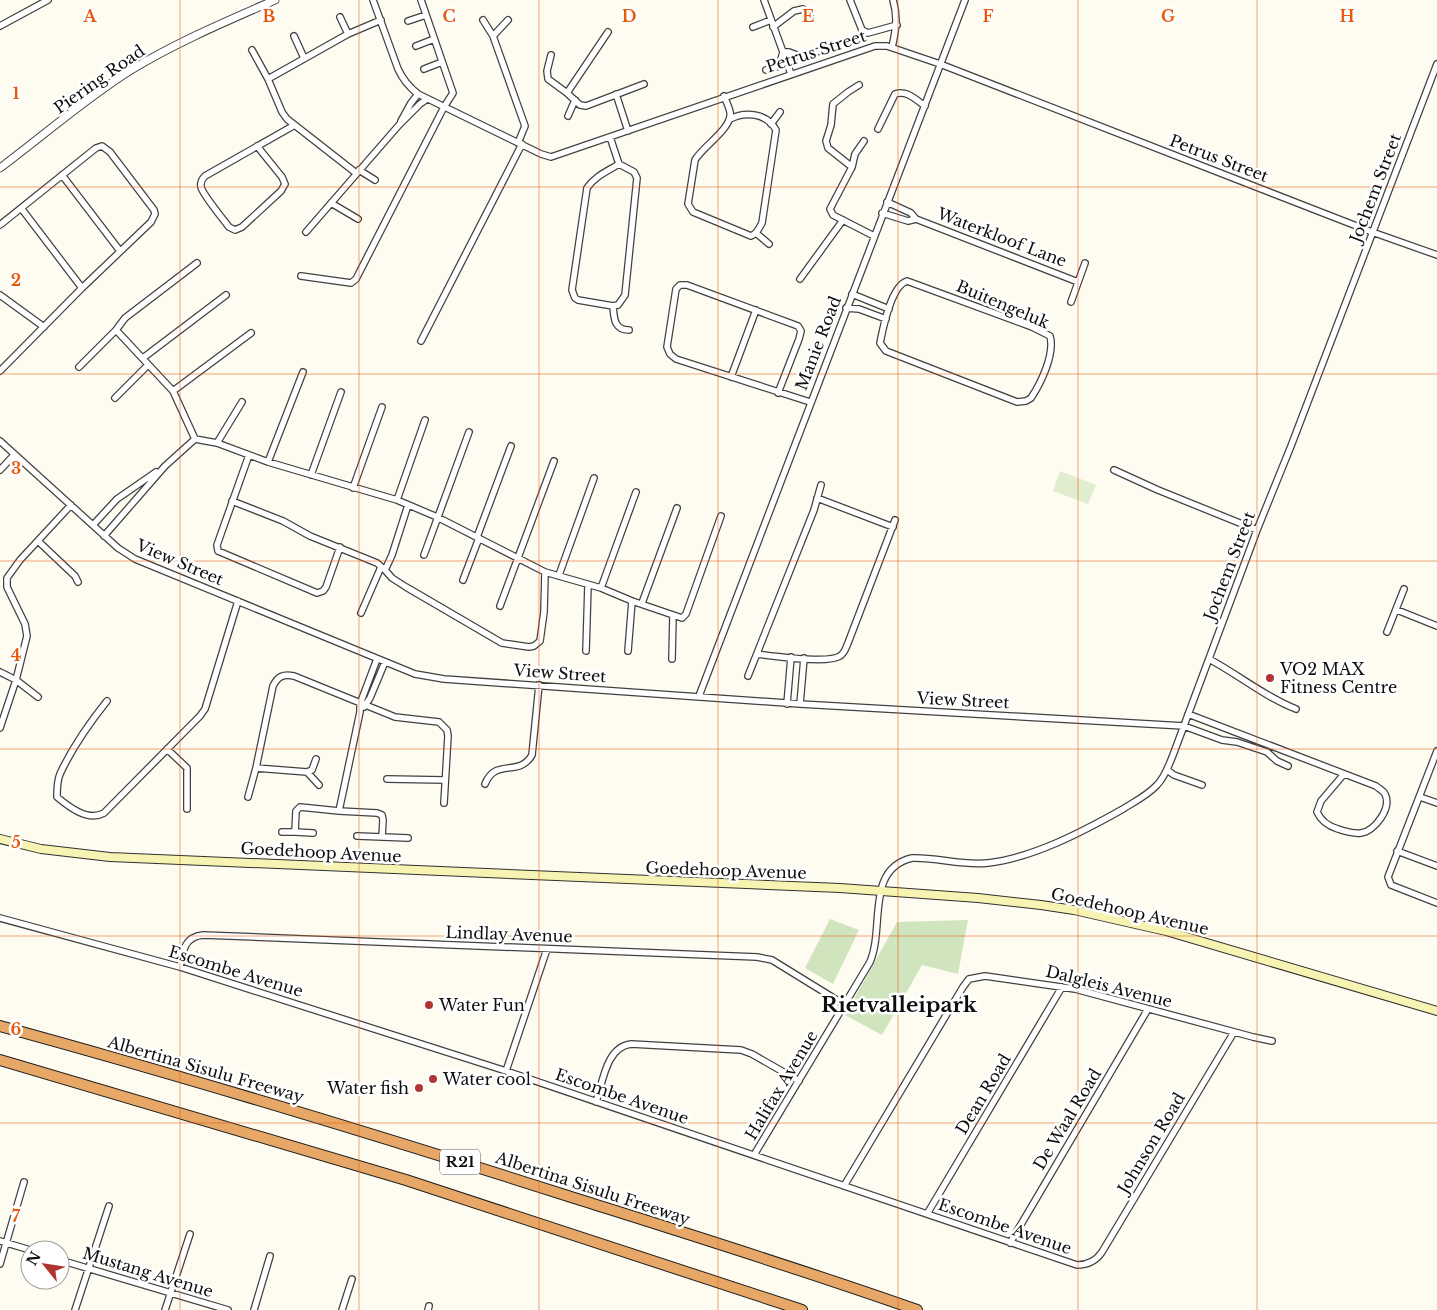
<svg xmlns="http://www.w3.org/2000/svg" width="1437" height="1310" font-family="'Libre Baskerville',serif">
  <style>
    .green { fill: #d0e5be }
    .pitch { fill: #e1edcf }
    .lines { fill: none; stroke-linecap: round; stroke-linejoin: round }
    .minor-casing { stroke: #414141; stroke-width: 8 }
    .tertiary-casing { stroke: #414141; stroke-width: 9 }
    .secondary-casing { stroke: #303030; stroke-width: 10 }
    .motorway-casing { stroke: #1f1f1f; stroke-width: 12 }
    .minor { stroke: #fff; stroke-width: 5.5 }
    .tertiary { stroke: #fff; stroke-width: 7 }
    .secondary { stroke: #f7f3b3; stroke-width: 8 }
    .motorway { stroke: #e6a767; stroke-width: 10 }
    .grid { fill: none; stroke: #e8590c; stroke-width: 1; stroke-opacity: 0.55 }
    .poi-dot { fill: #b13434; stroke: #fff; stroke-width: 2 }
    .labels { text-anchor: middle; stroke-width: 5; stroke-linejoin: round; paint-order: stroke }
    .shield { fill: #fff; stroke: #565656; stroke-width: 1 }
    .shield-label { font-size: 15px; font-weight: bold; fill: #0e0e0e }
    .street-label { font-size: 16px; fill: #0e0e0e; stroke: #fff }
    .poi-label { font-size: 16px; fill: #0e0e0e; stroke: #fff; text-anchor: start }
    .district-label { font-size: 21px; font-weight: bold; fill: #0e0e0e; stroke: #fff }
    .grid-label { font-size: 16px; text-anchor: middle; font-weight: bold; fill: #e8590c; stroke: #fff; stroke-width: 5; stroke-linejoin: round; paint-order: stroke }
  </style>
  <rect width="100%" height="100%" fill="#fefcf1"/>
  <!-- green -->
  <path class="green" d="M830 919 859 930 833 984 805 968Z
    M968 920 958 974 922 965 882 1035 845 1015 897 922Z"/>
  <!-- pitch -->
  <path class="pitch" d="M1060 471 1096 485 1088 504 1053 491Z"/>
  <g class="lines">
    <!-- minor casing -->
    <g class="minor-casing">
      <path id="minor" d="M373 0 398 69C403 80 409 87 418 94L541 154 551 157 875 46H887L940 64 1372 232 1437 255
        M764 0 791 74
        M850 0 862 30 868 33 897 25
        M340 17 348 34
        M483 20 493 36
        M508 20 493 36 525 126 518 143
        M408 21 426 15
        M0 26 48 0
        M753 27 771 20
        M773 27 794 11 803 9 810 14
        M608 32 567 93 580 105 586 106 644 84
        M294 36 304 58
        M416 46 434 39
        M892 47C896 30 898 17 893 0
        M252 50 268 79 282 112 287 119 356 173
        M551 55 547 71 548 79 567 93
        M424 69 442 62
        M766 70 779 66 783 52H789L802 57 834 46
        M268 79 348 34 381 20
        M859 85 848 92 833 104 831 125 826 141 828 148 852 167 830 209 833 215 874 236
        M616 94 628 131
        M724 96C726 101 729 107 730 112 733 128 703 146 695 160L688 204 693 212 751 236C757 234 759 228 762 223L776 130C767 113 745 111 730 119
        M568 116 575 100
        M401 121 411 103 418 94
        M771 124 780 112
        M878 129 895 94C907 90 915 99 925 106
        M610 137 619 164 634 172 637 178 625 295 618 305 613 306 578 300 575 298 572 290 587 188C595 176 608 171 619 164
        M257 146 282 177 285 184 281 191 242 227 235 230 229 227C223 219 203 195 201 187 200 182 202 179 205 176L293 126
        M852 167 855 154 864 141
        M359 170 375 180
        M62 175 120 251
        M887 202 911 213 916 219 1078 282
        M331 203 358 219
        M21 208 82 288
        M882 213 908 221 916 219
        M0 225 96 148 102 146 110 152 154 210 155 214 151 222 82 288 0 371
        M306 232 399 125 420 104 427 99
        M756 233 769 244
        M301 276 351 283 356 279 444 107 453 93 421 0
        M800 279 843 220
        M907 281 1032 327 1050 336C1055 354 1041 383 1031 398L1026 401 1017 402 886 351 880 343C883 328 891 286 907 281Z
        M852 294 889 309
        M0 295 44 327
        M1071 302 1085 263
        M613 306C614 318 614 330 629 330
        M846 308 859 309 886 319
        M116 330 173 391 195 439
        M421 341 522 144
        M143 358 226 295
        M79 367 116 330 125 318 197 263
        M731 377 756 310
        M173 391 251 333
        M778 393 799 339 801 331 798 326 687 285H680L676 289 667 347 670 354 676 359 810 402
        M115 398 148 365
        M195 439 217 443 268 462 397 500 437 517 545 572 601 588 632 601 682 618 686 614 721 516
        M0 441 118 548 135 559 415 674 444 679 800 704 1184 726 1222 740 1237 742 1267 752 1277 761 1288 766
        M217 443 242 402
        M249 455 217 545 218 551 317 593 323 591 326 587 340 547
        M268 462 303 372
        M0 470 14 455
        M1114 470 1158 490 1257 530
        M311 475 341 392
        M353 488 382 407
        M817 498 893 527
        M397 500 425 420
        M232 501 283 521 310 536 377 563 385 570
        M408 505 392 555 385 570 392 578 406 587 502 643 529 647 534 646 540 641 544 612 545 572
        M93 525 117 499 156 472
        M104 536 165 466 195 439
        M477 537 511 446
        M38 541 75 576 78 582
        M424 555 469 432
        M559 575 594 478
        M463 580 479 538
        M601 588 636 492
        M642 603 677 508
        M500 606 554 461
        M1397 610 1437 626
        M361 613 381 567
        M1387 632 1404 589
        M586 651 588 585
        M628 651 632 601
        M757 654C773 656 828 664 840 656 845 653 846 647 848 643L895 520
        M672 659 673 615
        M1209 659C1239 675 1265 697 1296 709
        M0 672 16 680 38 697
        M748 676 814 510 821 485
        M699 696 965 0
        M107 701C91 721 71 750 60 774 57 781 57 789 57 797 69 807 88 822 104 813L200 716 205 709 238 601
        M787 704 791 657
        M800 704 804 658
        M364 707 370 698 385 662
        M1188 714 1376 786C1379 789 1383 790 1385 794 1392 808 1375 831 1361 833 1354 834 1344 831 1338 829 1328 826 1321 821 1317 812L1321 801 1344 774
        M0 728 16 680 27 636 25 624 7 587V578L20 560 71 505
        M167 749 187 768V809
        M1437 751 1388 877 1391 885 1437 903
        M256 768 307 772 312 770 316 759
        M1167 770 1174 775 1202 785
        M307 772 319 785
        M387 779 445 780
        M485 784C496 757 519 778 532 755L539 685
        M248 797 256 768 273 686C278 676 283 674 294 676L395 717 439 722 447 730 448 736 444 803
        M1420 797 1437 803
        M339 811 377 813 382 815 383 820 382 837
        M282 832H295L296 811 300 807 339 811 360 712V704L377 659
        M295 832 313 833
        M357 836 408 838
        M1397 851 1437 866
        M0 918 180 967 506 1071 1077 1265C1088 1265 1096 1261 1102 1252L1234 1032
        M180 967C183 951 184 937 203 935L757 957 772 960 845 1005
        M506 1071 547 949
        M596 1102C603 1082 606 1047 631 1044L741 1050 752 1054 799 1081
        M754 1155 870 962C885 927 865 869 912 858 937 857 962 866 988 863 1033 858 1084 831 1123 809 1134 802 1148 795 1157 785 1165 777 1169 765 1173 755L1257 530 1291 446 1437 64
        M844 1186 963 987 969 979 985 976 1075 989 1253 1037 1272 1041
        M927 1214 1062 987
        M0 1241 30 1250
        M1010 1243 1148 1009
        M60 1260 228 1310
        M0 1264 24 1182
        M75 1310 109 1206
        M165 1310 190 1234
        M254 1310 270 1256
        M342 1310 352 1279
        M428 1310 429 1306"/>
    </g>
    <!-- tertiary casing -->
    <g class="tertiary-casing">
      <path id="tertiary" d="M0 168C43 136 86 98 131 70 177 42 227 21 275 0"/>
    </g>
    <!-- secondary casing -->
    <g class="secondary-casing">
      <path id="secondary" d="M0 839 41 849 110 857 840 888 978 898 1041 905 1074 910 1166 931 1437 1011"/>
    </g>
    <!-- motorway casing -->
    <g class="motorway-casing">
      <path id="motorway" d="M0 1026C191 1078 380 1136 568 1196 685 1233 801 1269 917 1310
        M0 1060 406 1180 802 1310"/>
    </g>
    <!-- minor -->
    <use href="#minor" class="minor"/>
    <!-- tertiary -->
    <use href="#tertiary" class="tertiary"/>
    <!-- secondary -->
    <use href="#secondary" class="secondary"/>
    <!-- motorway -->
    <use href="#motorway" class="motorway"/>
  </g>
  <!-- grid -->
  <path class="grid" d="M180 0V1310M359 0V1310M539 0V1310M718 0V1310M898 0V1310M1078 0V1310M1257 0V1310M0 187H1437M0 374H1437M0 561H1437M0 749H1437M0 936H1437M0 1123H1437"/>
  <!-- markers -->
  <g class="poi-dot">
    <circle cx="1270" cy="678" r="5"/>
    <circle cx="429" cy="1005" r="5"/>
    <circle cx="433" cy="1079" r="5"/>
    <circle cx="419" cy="1088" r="5"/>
  </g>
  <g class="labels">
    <!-- shield labels -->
    <rect class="shield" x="440" y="1149.5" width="40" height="25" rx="4"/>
    <g class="shield-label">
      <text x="460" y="1167">R21</text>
    </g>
    <!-- street labels -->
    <g class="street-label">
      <text transform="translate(816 51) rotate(-18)" y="6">Petrus Street</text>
      <text transform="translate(99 79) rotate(-35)" y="6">Piering Road</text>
      <text transform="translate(1219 158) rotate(21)" y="6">Petrus Street</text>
      <text transform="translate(1375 188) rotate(-69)" y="6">Jochem Street</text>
      <text transform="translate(1002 237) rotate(21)" y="6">Waterkloof Lane</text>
      <text transform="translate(1003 304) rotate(23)" y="6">Buitengeluk</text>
      <text transform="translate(818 343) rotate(-69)" y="6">Manie Road</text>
      <text transform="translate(180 562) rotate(23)" y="6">View Street</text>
      <text transform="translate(1229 566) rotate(-69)" y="6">Jochem Street</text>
      <text transform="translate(560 673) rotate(4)" y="6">View Street</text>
      <text transform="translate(963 700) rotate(3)" y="6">View Street</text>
      <text transform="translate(321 852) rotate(3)" y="6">Goedehoop Avenue</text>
      <text transform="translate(726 870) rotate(2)" y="6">Goedehoop Avenue</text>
      <text transform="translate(1130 911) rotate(13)" y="6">Goedehoop Avenue</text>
      <text transform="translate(509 934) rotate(2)" y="6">Lindlay Avenue</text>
      <text transform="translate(236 971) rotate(17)" y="6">Escombe Avenue</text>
      <text transform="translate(1109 986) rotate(14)" y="6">Dalgleis Avenue</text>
      <text transform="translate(206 1069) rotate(16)" y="6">Albertina Sisulu Freeway</text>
      <text transform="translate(781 1085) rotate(-59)" y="6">Halifax Avenue</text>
      <text transform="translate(983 1094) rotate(-59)" y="6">Dean Road</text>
      <text transform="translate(622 1096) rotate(19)" y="6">Escombe Avenue</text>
      <text transform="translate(1067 1119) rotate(-59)" y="6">De Waal Road</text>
      <text transform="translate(1151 1143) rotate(-59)" y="6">Johnson Road</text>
      <text transform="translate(593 1188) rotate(18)" y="6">Albertina Sisulu Freeway</text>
      <text transform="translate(1005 1226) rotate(19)" y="6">Escombe Avenue</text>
      <text transform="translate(148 1272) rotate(17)" y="6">Mustang Avenue</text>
    </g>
    <!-- poi labels -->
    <g class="poi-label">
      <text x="1280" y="675">VO2 MAX<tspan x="1280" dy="18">Fitness Centre</tspan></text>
      <text x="439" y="1011">Water Fun</text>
      <text x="443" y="1085">Water cool</text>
      <text x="409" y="1094" text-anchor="end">Water fish</text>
    </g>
    <!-- district labels -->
    <g class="district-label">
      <text x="899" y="1012">Rietvalleipark</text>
    </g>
  </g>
  <g class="grid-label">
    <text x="90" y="22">A</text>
    <text x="269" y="22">B</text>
    <text x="449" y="22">C</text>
    <text x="629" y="22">D</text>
    <text x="808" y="22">E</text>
    <text x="988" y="22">F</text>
    <text x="1168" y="22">G</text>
    <text x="1347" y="22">H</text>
    <text x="16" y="99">1</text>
    <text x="16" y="286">2</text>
    <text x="16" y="474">3</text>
    <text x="16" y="661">4</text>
    <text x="16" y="848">5</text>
    <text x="16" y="1035">6</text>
    <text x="16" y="1222">7</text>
  </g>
  <!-- north arrow -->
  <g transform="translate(45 1265) rotate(300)"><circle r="24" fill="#ffffff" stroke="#9f9f9f"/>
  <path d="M0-4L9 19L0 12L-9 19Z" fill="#b13434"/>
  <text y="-8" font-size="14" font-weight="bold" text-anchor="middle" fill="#0e0e0e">N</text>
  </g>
</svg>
